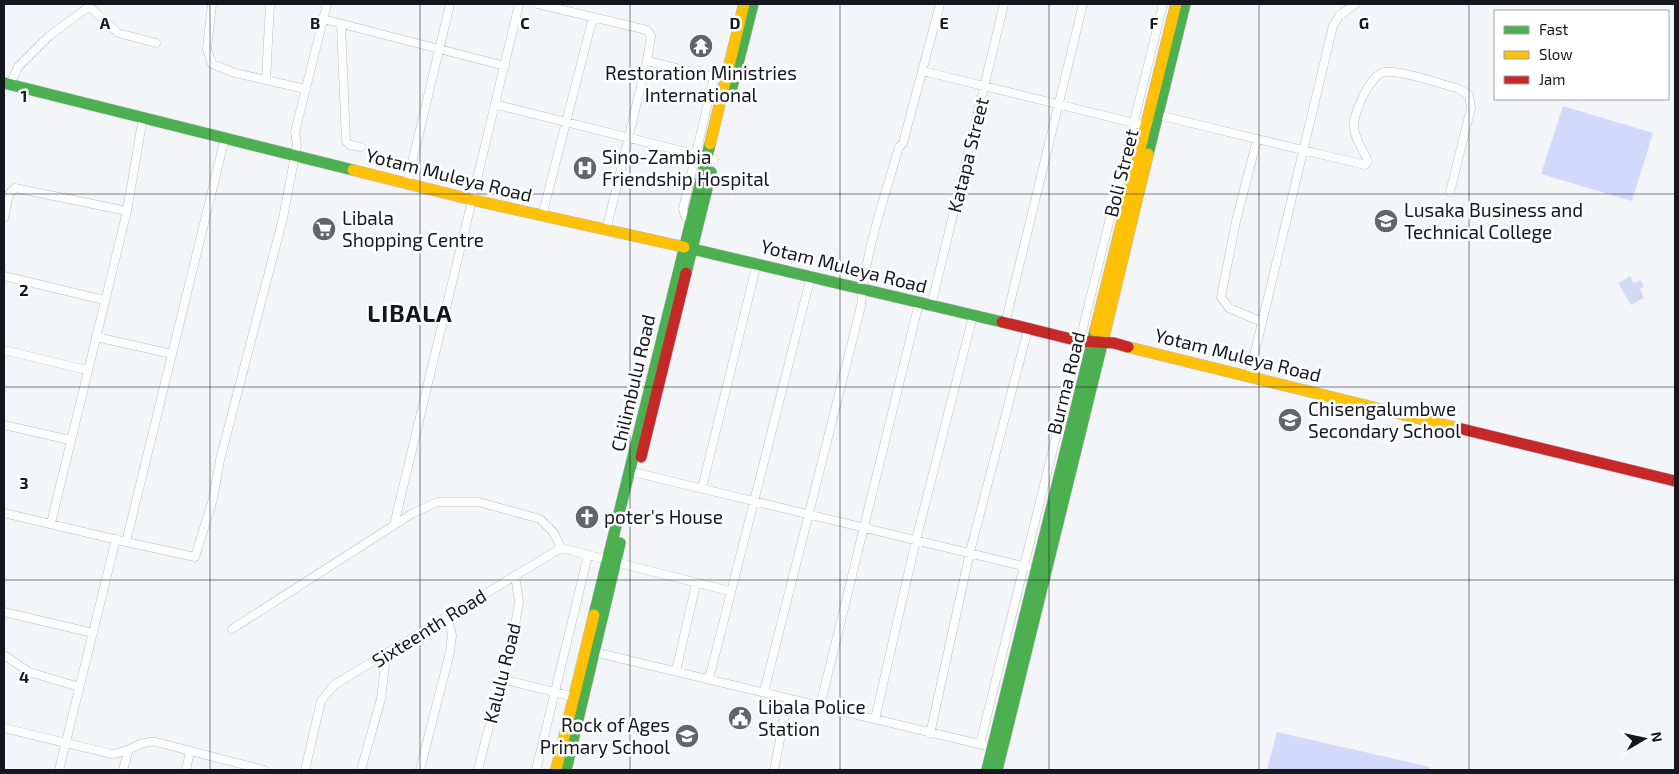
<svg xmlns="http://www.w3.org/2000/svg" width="1679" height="774" font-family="'Exo 2',sans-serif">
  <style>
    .green { fill: #d2dafc }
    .water { fill: #d3daf4 }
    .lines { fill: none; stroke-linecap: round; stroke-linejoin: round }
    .street-casing { stroke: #bbbcc1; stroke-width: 9 }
    .fast-casing { stroke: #bbbcc1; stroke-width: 12 }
    .slow-casing { stroke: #bbbcc1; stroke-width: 12 }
    .jam-casing { stroke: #bbbcc1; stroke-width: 12 }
    .street { stroke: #fdfefe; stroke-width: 8 }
    .fast { stroke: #4caf50; stroke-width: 11 }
    .slow { stroke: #ffc107; stroke-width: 11 }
    .jam { stroke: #c62828; stroke-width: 11 }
    .grid { fill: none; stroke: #15171f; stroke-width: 1; stroke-opacity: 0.55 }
    .labels { text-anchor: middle; stroke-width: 5; stroke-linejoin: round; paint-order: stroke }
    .poi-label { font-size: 19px; fill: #15171f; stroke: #fff; text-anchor: start }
    .street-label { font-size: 19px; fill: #15171f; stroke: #fff }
    .district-label { font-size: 24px; font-weight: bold; letter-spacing: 1px; fill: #15171f; stroke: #fff }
    .grid-label { font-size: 16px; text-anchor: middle; font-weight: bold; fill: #15171f; stroke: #fff; stroke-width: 5; stroke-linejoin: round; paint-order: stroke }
  </style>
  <rect width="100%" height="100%" fill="#f4f5f9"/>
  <!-- green -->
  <path class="green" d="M1563 106 1653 133 1632 201 1541 174Z
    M1277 732 1430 767V770H1267Z"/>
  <!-- water -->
  <path class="water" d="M1630 276 1634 283 1641 280 1644 286 1640 289 1644 298 1631 305 1618 283Z"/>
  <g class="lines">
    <!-- street casing -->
    <g class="street-casing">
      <path id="street" d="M212 4 207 49 212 64 235 73 306 89
        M538 4 647 30 651 36 647 61 606 231
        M323 19 505 66
        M341 25 346 141 350 145 361 147
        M647 61 718 78
        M923 71 1146 126
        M266 80 270 4
        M10 84 18 67 49 36 87 8 92 9 118 33 156 43
        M497 105 714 159
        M1154 114 1365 165 1368 161C1363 150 1354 138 1354 126 1353 113 1371 73 1385 72 1401 70 1442 84 1459 89L1469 95 1471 108 1450 192
        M1257 140 1236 221 1221 297 1229 308 1262 322
        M407 184 450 4
        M542 216 593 17
        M4 218 9 194 15 188 127 211
        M691 219 685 216 683 209 714 77
        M4 276 104 300
        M931 306 1004 4
        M1005 324 1083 4
        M96 337 172 354
        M4 350 86 370
        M1249 377 1333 26 1339 16 1355 4
        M4 425 70 440
        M637 473 1027 567
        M702 488 757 263
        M4 513 126 542 225 138
        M51 523 127 211 143 117
        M394 525 519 4
        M126 542 195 557 213 499 220 460 283 218 297 145 295 132 327 4
        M4 612 93 633
        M232 629 413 513 438 502H479L540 519 554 533 561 548
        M594 652 983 745
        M4 655 29 672 79 687
        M676 671 696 584
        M501 679 575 697
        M709 679 811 276
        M764 692 861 306C865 252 884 199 899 147L903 143 940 4
        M820 706 919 303
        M875 719 916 540 973 316
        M4 728 112 754C128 753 140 740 156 742L264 770
        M930 734 970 552 1028 329
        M980 744 1163 4
        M59 770 116 539
        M123 770 128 752
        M186 770 190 752
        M305 770 321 701 334 685 561 548 729 591
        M361 770 381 699 386 655
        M420 770 450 652 452 635 447 616
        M478 770 515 625 519 602 515 575
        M536 770 588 555
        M774 770 788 699"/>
    </g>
    <!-- fast casing -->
    <g class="fast-casing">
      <path id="fast" d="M4 83 353 170
        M731 91 753 4
        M1148 154 1185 4
        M684 247 1002 322
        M686 273 711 172
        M594 615 710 144
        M566 770 620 543
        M987 770 1095 331
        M997 770 1104 336"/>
    </g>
    <!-- slow casing -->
    <g class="slow-casing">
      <path id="slow" d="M710 144 744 4
        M353 170 473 200 684 247
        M1095 331 1176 4
        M1104 336 1148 154
        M1128 347 1462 429
        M556 770 594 615"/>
    </g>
    <!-- jam casing -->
    <g class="jam-casing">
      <path id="jam" d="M1002 322 1079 341 1114 343 1128 347
        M1462 429 1675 481
        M641 457 686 273"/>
    </g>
    <!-- street -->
    <use href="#street" class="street"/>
    <!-- fast -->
    <use href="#fast" class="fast"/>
    <!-- slow -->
    <use href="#slow" class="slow"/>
    <!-- jam -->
    <use href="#jam" class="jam"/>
  </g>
  <!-- grid -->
  <path class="grid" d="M210 4V770M420 4V770M630 4V770M840 4V770M1049 4V770M1259 4V770M1469 4V770M4 194H1675M4 387H1675M4 580H1675"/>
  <!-- icons -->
  <defs>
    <g id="temple-disc" transform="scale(1.25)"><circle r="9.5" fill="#63656b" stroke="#fff"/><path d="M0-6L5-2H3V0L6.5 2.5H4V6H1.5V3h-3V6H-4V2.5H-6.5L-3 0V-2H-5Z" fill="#fff"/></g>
    <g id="hospital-disc" transform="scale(1.25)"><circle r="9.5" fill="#63656b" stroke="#fff"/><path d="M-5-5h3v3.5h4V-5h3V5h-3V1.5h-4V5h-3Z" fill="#fff"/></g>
    <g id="university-disc" transform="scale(1.25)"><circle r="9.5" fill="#63656b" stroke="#fff"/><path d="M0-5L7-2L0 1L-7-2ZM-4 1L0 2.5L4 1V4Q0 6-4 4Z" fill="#fff"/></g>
    <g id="supermarket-disc" transform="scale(1.25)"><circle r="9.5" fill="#63656b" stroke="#fff"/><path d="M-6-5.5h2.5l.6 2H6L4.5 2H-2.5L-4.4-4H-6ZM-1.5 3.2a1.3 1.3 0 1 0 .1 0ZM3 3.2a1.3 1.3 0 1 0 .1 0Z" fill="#fff"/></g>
    <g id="school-disc" transform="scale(1.25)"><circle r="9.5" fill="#63656b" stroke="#fff"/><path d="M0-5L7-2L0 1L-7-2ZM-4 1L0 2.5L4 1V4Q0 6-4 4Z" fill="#fff"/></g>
    <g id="church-disc" transform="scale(1.25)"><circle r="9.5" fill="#63656b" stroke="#fff"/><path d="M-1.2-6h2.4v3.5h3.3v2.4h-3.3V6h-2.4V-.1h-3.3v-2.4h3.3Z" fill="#fff"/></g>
    <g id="civic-disc" transform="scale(1.25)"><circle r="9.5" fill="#63656b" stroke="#fff"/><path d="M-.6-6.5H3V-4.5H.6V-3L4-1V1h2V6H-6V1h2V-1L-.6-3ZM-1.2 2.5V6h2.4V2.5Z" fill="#fff"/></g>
  </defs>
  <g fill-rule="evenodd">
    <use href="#temple-disc" x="701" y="46"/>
    <use href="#hospital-disc" x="585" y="168"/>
    <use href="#university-disc" x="1386" y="221"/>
    <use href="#supermarket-disc" x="324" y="229"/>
    <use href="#school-disc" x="1290" y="420"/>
    <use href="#church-disc" x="587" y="517"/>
    <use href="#civic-disc" x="740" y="718"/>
    <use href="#school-disc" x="687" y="736"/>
  </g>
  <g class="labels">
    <!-- poi labels -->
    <g class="poi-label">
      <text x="701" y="80" text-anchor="middle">Restoration Ministries<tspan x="701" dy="22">International</tspan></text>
      <text x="602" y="164">Sino-Zambia<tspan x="602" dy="22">Friendship Hospital</tspan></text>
      <text x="1404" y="217">Lusaka Business and<tspan x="1404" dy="22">Technical College</tspan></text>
      <text x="342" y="225">Libala<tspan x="342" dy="22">Shopping Centre</tspan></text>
      <text x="1308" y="416">Chisengalumbwe<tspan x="1308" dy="22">Secondary School</tspan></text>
      <text x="604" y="524">poter's House</text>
      <text x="758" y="714">Libala Police<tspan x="758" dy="22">Station</tspan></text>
      <text x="670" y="732" text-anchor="end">Rock of Ages<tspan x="670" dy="22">Primary School</tspan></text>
    </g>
    <!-- street labels -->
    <g class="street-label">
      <text transform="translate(968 155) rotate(-76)" y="7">Katapa Street</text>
      <text transform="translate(1121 173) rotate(-76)" y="7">Boli Street</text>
      <text transform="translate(449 175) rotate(14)" y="7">Yotam Muleya Road</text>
      <text transform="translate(844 266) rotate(14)" y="7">Yotam Muleya Road</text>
      <text transform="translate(1238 355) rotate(14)" y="7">Yotam Muleya Road</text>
      <text transform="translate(633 383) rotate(-77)" y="7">Chilimbulu Road</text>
      <text transform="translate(1066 383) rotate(-76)" y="7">Burma Road</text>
      <text transform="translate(429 628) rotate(-32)" y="7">Sixteenth Road</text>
      <text transform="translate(502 673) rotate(-76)" y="7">Kalulu Road</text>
    </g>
    <!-- district labels -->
    <g class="district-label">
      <text x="410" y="322">LIBALA</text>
    </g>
  </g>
  <g class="grid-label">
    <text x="105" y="29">A</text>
    <text x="315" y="29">B</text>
    <text x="525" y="29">C</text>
    <text x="735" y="29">D</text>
    <text x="944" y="29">E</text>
    <text x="1154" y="29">F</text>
    <text x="1364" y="29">G</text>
    <text x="24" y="102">1</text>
    <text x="24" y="296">2</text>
    <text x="24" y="489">3</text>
    <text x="24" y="683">4</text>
  </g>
  <!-- border -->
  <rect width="1679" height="774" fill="none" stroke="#15171f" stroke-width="10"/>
  <!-- legend -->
  <rect x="1494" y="10" width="175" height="90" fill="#ffffff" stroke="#a1a2a5"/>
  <rect x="1504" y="26" width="25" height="8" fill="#4caf50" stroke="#a1a2a5"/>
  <text x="1539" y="35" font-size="15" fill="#15171f">Fast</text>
  <rect x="1504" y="51" width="25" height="8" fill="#ffc107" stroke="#a1a2a5"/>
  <text x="1539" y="60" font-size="15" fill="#15171f">Slow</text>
  <rect x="1504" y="76" width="25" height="8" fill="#c62828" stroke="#a1a2a5"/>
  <text x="1539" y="85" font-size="15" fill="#15171f">Jam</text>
  <!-- north arrow -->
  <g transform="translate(1644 739) rotate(81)" stroke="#ffffff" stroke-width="4" paint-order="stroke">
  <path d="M0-4L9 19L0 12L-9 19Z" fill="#15171f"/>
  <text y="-8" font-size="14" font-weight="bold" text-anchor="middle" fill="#15171f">N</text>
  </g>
</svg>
